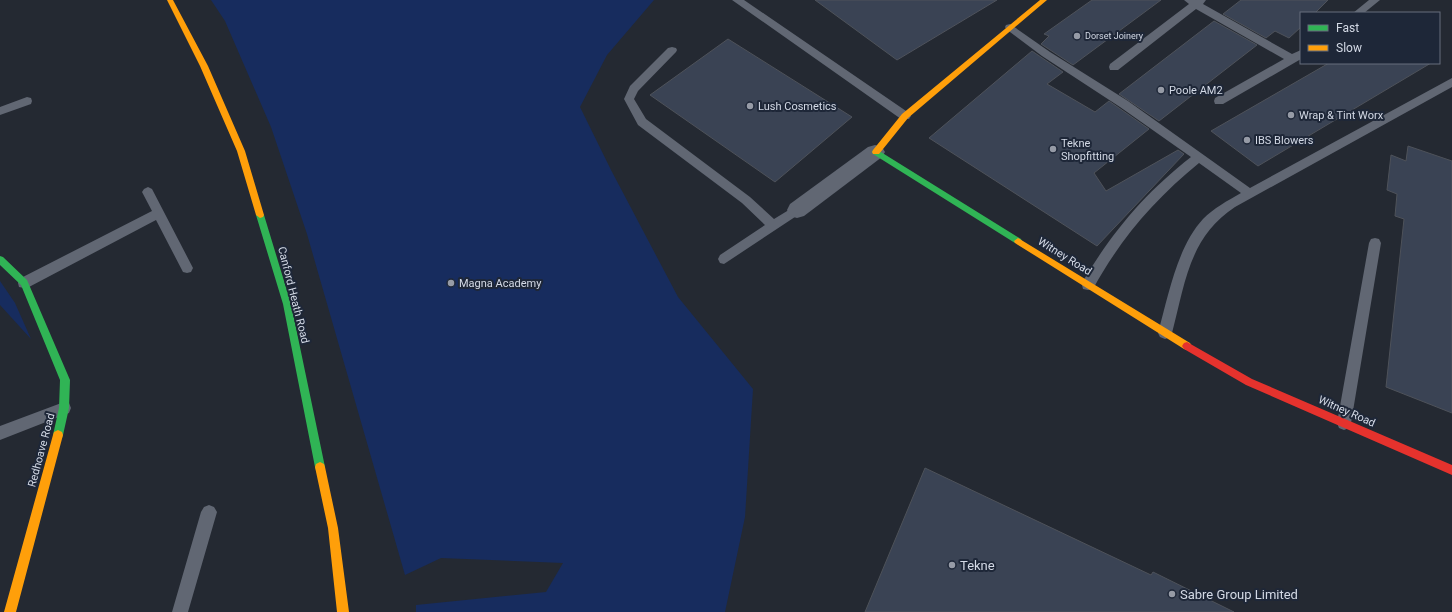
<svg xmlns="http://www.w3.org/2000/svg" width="1452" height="612" font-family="Roboto,sans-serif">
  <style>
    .green { fill: #172c5e }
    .building { fill: #3a4354; stroke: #4e525a }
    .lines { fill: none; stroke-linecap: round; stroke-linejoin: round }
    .lane { fill: #616773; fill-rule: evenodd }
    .street { fill: #616773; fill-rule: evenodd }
    .fast { fill: #30b455; fill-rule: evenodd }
    .slow { fill: #ff9f0a; fill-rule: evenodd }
    .jam { fill: #e5322d; fill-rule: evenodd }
    .poi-dot { fill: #969ba6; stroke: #1e2738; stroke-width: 1.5 }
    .labels { text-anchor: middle; stroke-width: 4; stroke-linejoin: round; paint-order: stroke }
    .far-poi-label { font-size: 9px; fill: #d3d9e5; stroke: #1e2738; text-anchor: start }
    .poi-label { font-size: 11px; fill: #d3d9e5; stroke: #1e2738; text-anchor: start }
    .street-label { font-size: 11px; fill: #d3d9e5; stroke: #1e2738 }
    .near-poi-label { font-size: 13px; fill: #d3d9e5; stroke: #1e2738; text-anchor: start }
  </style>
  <rect width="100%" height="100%" fill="#242932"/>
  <!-- green -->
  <path class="green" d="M211 0H654L607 55 580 107 611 170 678 297 753 389 745 517 725 612H416V605L546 592 563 563 441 558 405 575 307 234 271 127 225 21Z
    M0 281 15 303 31 339 0 305Z"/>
  <!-- building -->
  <path class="building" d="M815 0H997L897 60Z
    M1092 0H1161L1073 65 1041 44 1049 36 1044 34Z
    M1241 0H1328L1315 13H1301V27L1289 38 1275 31 1266 38 1223 14Z
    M1214 21 1257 45 1159 121 1119 94Z
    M728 39 852 117 775 182 650 95Z
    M1032 51 1063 72 1047 84 1095 112 1109 101 1149 129 1094 173 1106 191 1178 150 1184 154 1097 246 929 138Z
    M1329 63H1431L1258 166 1211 131Z
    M1408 146 1452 161V413L1386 387 1404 219 1395 216 1397 194 1387 190 1391 155 1406 161Z
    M925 468 1151 575 1153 572 1234 612H865Z"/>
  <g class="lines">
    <!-- lane -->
    <path class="lane" d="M732 0H744L909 113 911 116 909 119H901Z
      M1184 0H1206L1203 4 1292 54 1301 50V59L1223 104H1215L1214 101 1215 98 1284 59 1196 9 1118 70H1110L1109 67 1110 64 1189 4Z
      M1369 0H1380L1364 13H1353Z
      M1010 24 1050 52 1128 101 1250 188 1452 78V87L1235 207C1189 237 1185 284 1172 333L1170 337 1165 339 1160 337 1158 333C1168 297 1177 247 1203 219 1214 208 1227 201 1241 193L1199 163C1154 200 1121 238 1093 289L1088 290 1083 289 1082 285 1083 281C1113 231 1145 193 1191 157L1120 107 1042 56 1006 29 1005 27 1006 25Z
      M672 47 676 48 677 50 676 52 638 91 634 99 646 119 750 197 774 219 797 205 801 207 803 210 801 213 724 264 720 263 718 259 720 255 765 225 742 203 638 125 624 99 630 86 668 48Z
      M27 97 31 98 32 101 31 104 0 115V107Z
      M148 187 152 189 193 268 191 272 187 273 183 272 156 220 29 287 24 288 19 287 18 283 19 279 152 211 142 192 144 189Z
      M1375 238 1379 239 1381 243 1351 423 1349 428 1344 430 1339 428 1337 423 1369 243 1371 239Z
      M64 402 69 403 71 408 69 413 0 440V426Z
      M209 505 214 507 217 512 188 612H172L201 512 204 507Z"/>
    <!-- street -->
    <path class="street" d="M875 145 882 147 885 152 882 157 804 216 797 218 790 216 787 210 790 204 868 147Z"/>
    <!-- fast -->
    <path class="fast" d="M876 149 1021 239 1022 241 1021 243H1015L873 154 872 152 873 150Z
      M260 212 264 215 291 304 325 467 324 470 320 472 316 470 315 467 283 304 256 215Z
      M0 256 3 257 27 280 70 380 69 408 63 435 62 438 58 440 54 438 53 435 59 408 60 380 21 285 0 265Z"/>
    <!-- slow -->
    <path class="slow" d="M167 0H173L208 66 245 151 264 215 263 217 260 218 256 215 237 151 200 66Z
      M1040 0H1047L908 118 879 154H873L872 152 873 150 902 114Z
      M1018 238 1190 343 1192 346 1190 349 1187 350 1184 349 1015 243 1014 241Z
      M58 430 62 432 63 435 16 612H4L53 435 54 432Z
      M320 462 324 464 325 467 338 528 349 612H337L328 528 315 467 316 464Z"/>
    <!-- jam -->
    <path class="jam" d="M1187 342 1252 379 1452 465V475L1246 385 1184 349 1182 346 1184 343Z"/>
  </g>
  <!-- markers -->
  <g class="poi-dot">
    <circle cx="1077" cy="36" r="4"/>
    <circle cx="1161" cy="90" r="4"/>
    <circle cx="750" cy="106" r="4"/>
    <circle cx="1291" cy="115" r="4"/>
    <circle cx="1247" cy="140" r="4"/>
    <circle cx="1053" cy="149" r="4"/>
    <circle cx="451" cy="283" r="4"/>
    <circle cx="952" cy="565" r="4"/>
    <circle cx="1172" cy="594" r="4"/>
  </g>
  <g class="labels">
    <!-- far-poi labels -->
    <g class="far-poi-label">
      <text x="1085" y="39">Dorset Joinery</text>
    </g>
    <!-- poi labels -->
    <g class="poi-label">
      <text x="1169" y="94">Poole AM2</text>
      <text x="758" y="110">Lush Cosmetics</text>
      <text x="1299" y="119">Wrap &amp; Tint Worx</text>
      <text x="1255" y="144">IBS Blowers</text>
      <text x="1061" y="147">Tekne<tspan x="1061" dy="13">Shopfitting</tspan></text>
      <text x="459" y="287">Magna Academy</text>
    </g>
    <!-- street labels -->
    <g class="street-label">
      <text transform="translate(1065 256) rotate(32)" y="4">Witney Road</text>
      <text transform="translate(294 295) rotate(76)" y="4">Canford Heath Road</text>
      <text transform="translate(1347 411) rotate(24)" y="4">Witney Road</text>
      <text transform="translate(41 450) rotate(-75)" y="4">Redhoave Road</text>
    </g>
    <!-- near-poi labels -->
    <g class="near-poi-label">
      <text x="960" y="570">Tekne</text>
      <text x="1180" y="599">Sabre Group Limited</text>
    </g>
  </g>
  <!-- legend -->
  <rect x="1300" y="12" width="140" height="52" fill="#1e2738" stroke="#666e7d"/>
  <rect x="1308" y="25" width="20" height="6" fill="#30b455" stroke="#666e7d"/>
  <text x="1336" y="32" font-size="12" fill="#d3d9e5">Fast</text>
  <rect x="1308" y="45" width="20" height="6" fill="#ff9f0a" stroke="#666e7d"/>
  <text x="1336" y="52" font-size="12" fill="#d3d9e5">Slow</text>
</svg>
